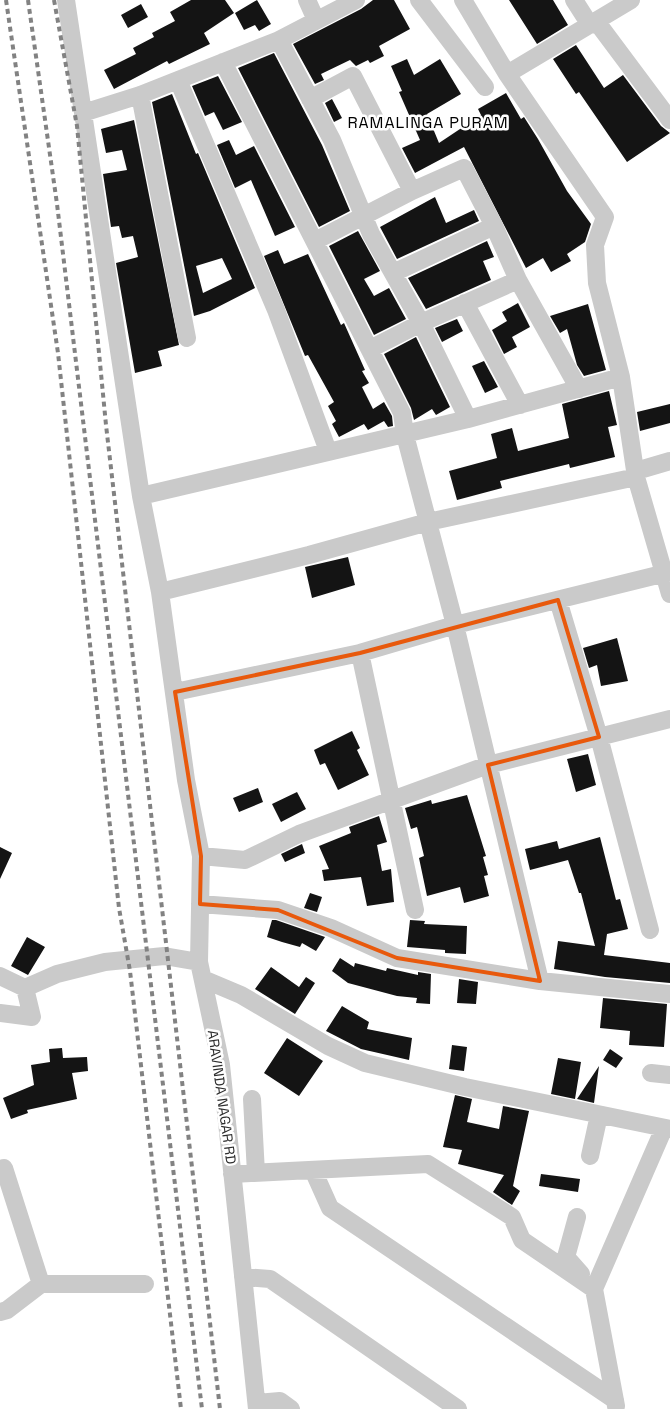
<svg xmlns="http://www.w3.org/2000/svg" width="670" height="1409" font-family="'Space Grotesk',sans-serif">
  <style>
    .building { fill: #141414; fill-rule: evenodd }
    .lines { fill: none; stroke-linecap: round; stroke-linejoin: round }
    .minor { stroke: #cacaca; stroke-width: 18 }
    .rail { stroke: #828282; stroke-width: 4; stroke-dasharray: 5 4; stroke-linecap: butt }
    .marked { fill: none; stroke: #e8590c; stroke-width: 4; stroke-linejoin: round }
    .labels { text-anchor: middle; stroke-width: 5; stroke-linejoin: round; paint-order: stroke }
    .street-label { font-size: 14px; fill: #2d2d2d; stroke: #fff }
    .quarter-label { font-size: 16px; letter-spacing: 1px; fill: #000; stroke: #fff }
  </style>
  <rect width="100%" height="100%" fill="#fff"/>
  <!-- building -->
  <path class="building" d="M191 0H225L234 13 204 33 210 44 169 64 167 61 114 89 104 70 136 54 133 48 154 37 152 33 175 21 170 12Z
    M257 0 271 24 259 31 255 25 244 30 235 13Z
    M373 0H394L410 29 379 46 384 56 370 63 368 60 356 66 350 60 321 74 324 80 315 84 293 44 361 9Z
    M509 0H553L568 25 537 44Z
    M141 4 148 17 128 28 121 15Z
    M576 45 604 88 623 75 661 126 670 133 627 162 579 92 576 94 553 59Z
    M274 53 322 145 350 211 319 227 238 68Z
    M407 59 414 75 440 59 461 94 427 114 439 143 481 115 478 109 506 93 521 119 524 117 538 139 567 191 591 224 585 242 567 254 571 261 551 272 543 258 526 268 464 147 415 173 402 148 420 140 399 92 402 91 391 66Z
    M218 76 242 122 223 130 214 112 205 116 192 86Z
    M172 94 196 154 198 153 255 288 210 311 194 316 152 102ZM222 258 232 279 203 293 196 266Z
    M332 99 342 118 334 122 325 103Z
    M134 120 179 345 158 351 162 366 135 373 116 263 138 257 133 236 122 238 119 226 111 227 103 174 127 170 122 150 106 153 101 129Z
    M229 140 236 155 254 146 295 227 275 236 251 180 235 188 217 145Z
    M435 197 446 223 474 210 479 221 397 259 380 227Z
    M358 231 380 271 364 279 374 296 389 288 406 319 374 335 329 246Z
    M487 241 494 257 483 261 491 280 426 309 408 278Z
    M278 250 284 264 308 254 341 325 344 323 365 370 362 371 369 383 362 387 373 409 384 402 392 416 393 426 388 427 384 421 368 430 364 424 339 437 332 424 336 421 328 406 334 402 308 355 305 356 264 256Z
    M518 303 530 327 512 337 517 347 504 354 492 330 507 321 502 312Z
    M588 304 606 370 584 376 577 365 567 329 560 333 550 316Z
    M457 319 463 331 442 342 435 328Z
    M416 337 450 407 436 415 432 409 414 420 411 408 384 354Z
    M484 361 498 387 485 393 472 366Z
    M609 391 617 425 608 427 615 457 570 468 569 464 500 481 502 488 457 500 449 471 497 458 491 434 512 428 518 451 569 438 562 404Z
    M670 404V423L640 431 637 412Z
    M348 557 355 585 312 598 305 567Z
    M617 638 628 681 601 686 597 665 589 668 583 648Z
    M352 731 360 748 357 750 369 775 338 790 325 763 320 765 314 750Z
    M588 754 596 785 576 792 567 759Z
    M258 788 263 802 239 812 233 798Z
    M297 792 306 809 281 822 272 804Z
    M467 795 486 856 483 857 488 875 484 876 489 896 464 903 460 887 427 896 419 858 424 856 417 827 411 829 405 808 431 800 432 804Z
    M379 816 387 842 377 845 382 871 391 869 394 902 367 906 361 877 324 881 322 870 329 869 319 846 351 833 349 827Z
    M600 837 616 900 620 899 628 929 607 934 604 955 670 963V983L605 977 554 969 558 941 595 946 581 893H579L568 860 530 870 525 849 557 841 559 849Z
    M302 844 305 853 285 862 281 854Z
    M0 847 12 853 0 879Z
    M310 893 322 897 317 912 304 908Z
    M272 920H276L325 937 316 951 302 943 300 947 282 942 267 937Z
    M410 920 425 921 424 924 467 926 466 954 445 953V950L407 947Z
    M27 937 45 947 28 975 11 966Z
    M340 958 354 967 355 963 386 971 387 968 418 975V972L431 974 430 1004 416 1003 417 998 397 996 348 983 332 971Z
    M271 967 299 987 306 977 315 983 295 1014 255 989Z
    M459 979 478 982 476 1004 457 1003Z
    M603 998 667 1004 664 1047 629 1045 630 1031 600 1028Z
    M342 1006 369 1022 367 1029 412 1038 409 1060 361 1049 326 1031Z
    M287 1038 323 1061 299 1096 264 1073Z
    M452 1045 467 1047 464 1071 449 1069Z
    M62 1048 63 1058 87 1057 88 1071 72 1073 77 1099 27 1110 28 1113 11 1119 3 1098 34 1085 31 1065 50 1062 49 1049Z
    M610 1049 623 1058 616 1068 603 1060Z
    M558 1058 581 1062 575 1099 551 1094Z
    M599 1066 594 1103 577 1099Z
    M455 1095 472 1099 467 1122 499 1129 503 1106 529 1111 513 1186 520 1191 512 1205 493 1192 504 1175 458 1164 462 1150 443 1147Z
    M541 1174 580 1179 578 1192 539 1186Z"/>
  <g class="lines">
    <!-- minor -->
    <path class="minor" d="M66 0 83 113
      M307 0 316 20
      M419 0 485 87
      M463 0 507 74 605 217 595 245 597 283 621 377 636 477
      M574 0 590 25
      M596 21 670 120
      M223 62 402 413 405 435 455 625 540 981
      M507 74 631 0
      M178 80 276 310 328 451
      M140 95 187 338
      M310 99 353 76 412 191
      M315 241 412 191 464 168 494 226 518 280 579 389
      M393 273 494 226
      M465 303 520 405
      M370 349 421 323 518 280
      M468 419 621 377
      M636 471 670 461
      M141 496 468 419 421 323 371 234 332 140 279 40
      M160 592 309 555 428 522 636 477 670 594
      M558 600 599 737 650 930
      M360 653 415 910
      M175 692 360 653 455 625 670 572
      M201 856 245 860 299 834 488 765 670 719
      M200 904 278 910 331 928 397 958 540 981 670 994
      M199 962 201 856 186 780 160 592 141 496 83 113 140 95 279 40 356 0
      M0 976 25 988 57 974 105 962 164 956 199 962 221 1065 257 1409
      M203 979 241 995 328 1046 365 1063 465 1087 670 1129
      M0 1013 32 1017 25 988
      M651 1073 670 1075
      M252 1099 256 1173
      M590 1156 599 1115
      M0 1169 4 1168 41 1284 7 1310 0 1312
      M313 1170 330 1208 615 1400
      M232 1174 428 1164 512 1217 522 1240 594 1289
      M577 1217 566 1257 581 1274
      M243 1277 270 1279 458 1409
      M41 1284H145
      M257 1403 280 1401 291 1409
      M616 1406 594 1289 664 1128"/>
    <!-- rail -->
    <path class="rail" d="M6 0 58 353 119 908 130 971 181 1409
      M28 0 57 204 202 1409
      M54 0 77 126 106 425 220 1409"/>
  </g>
  <!-- marked area -->
  <path class="marked" d="M558 600 599 737 488 765 540 981 397 958 278 910 200 904 201 856 175 692 360 653Z"/>
  <g class="labels">
    <!-- street labels -->
    <g class="street-label">
      <text transform="translate(222 1097) rotate(82)" y="5">ARAVINDA NAGAR RD</text>
    </g>
    <!-- quarter labels -->
    <g class="quarter-label">
      <text x="428" y="128">RAMALINGA PURAM</text>
    </g>
  </g>
</svg>
